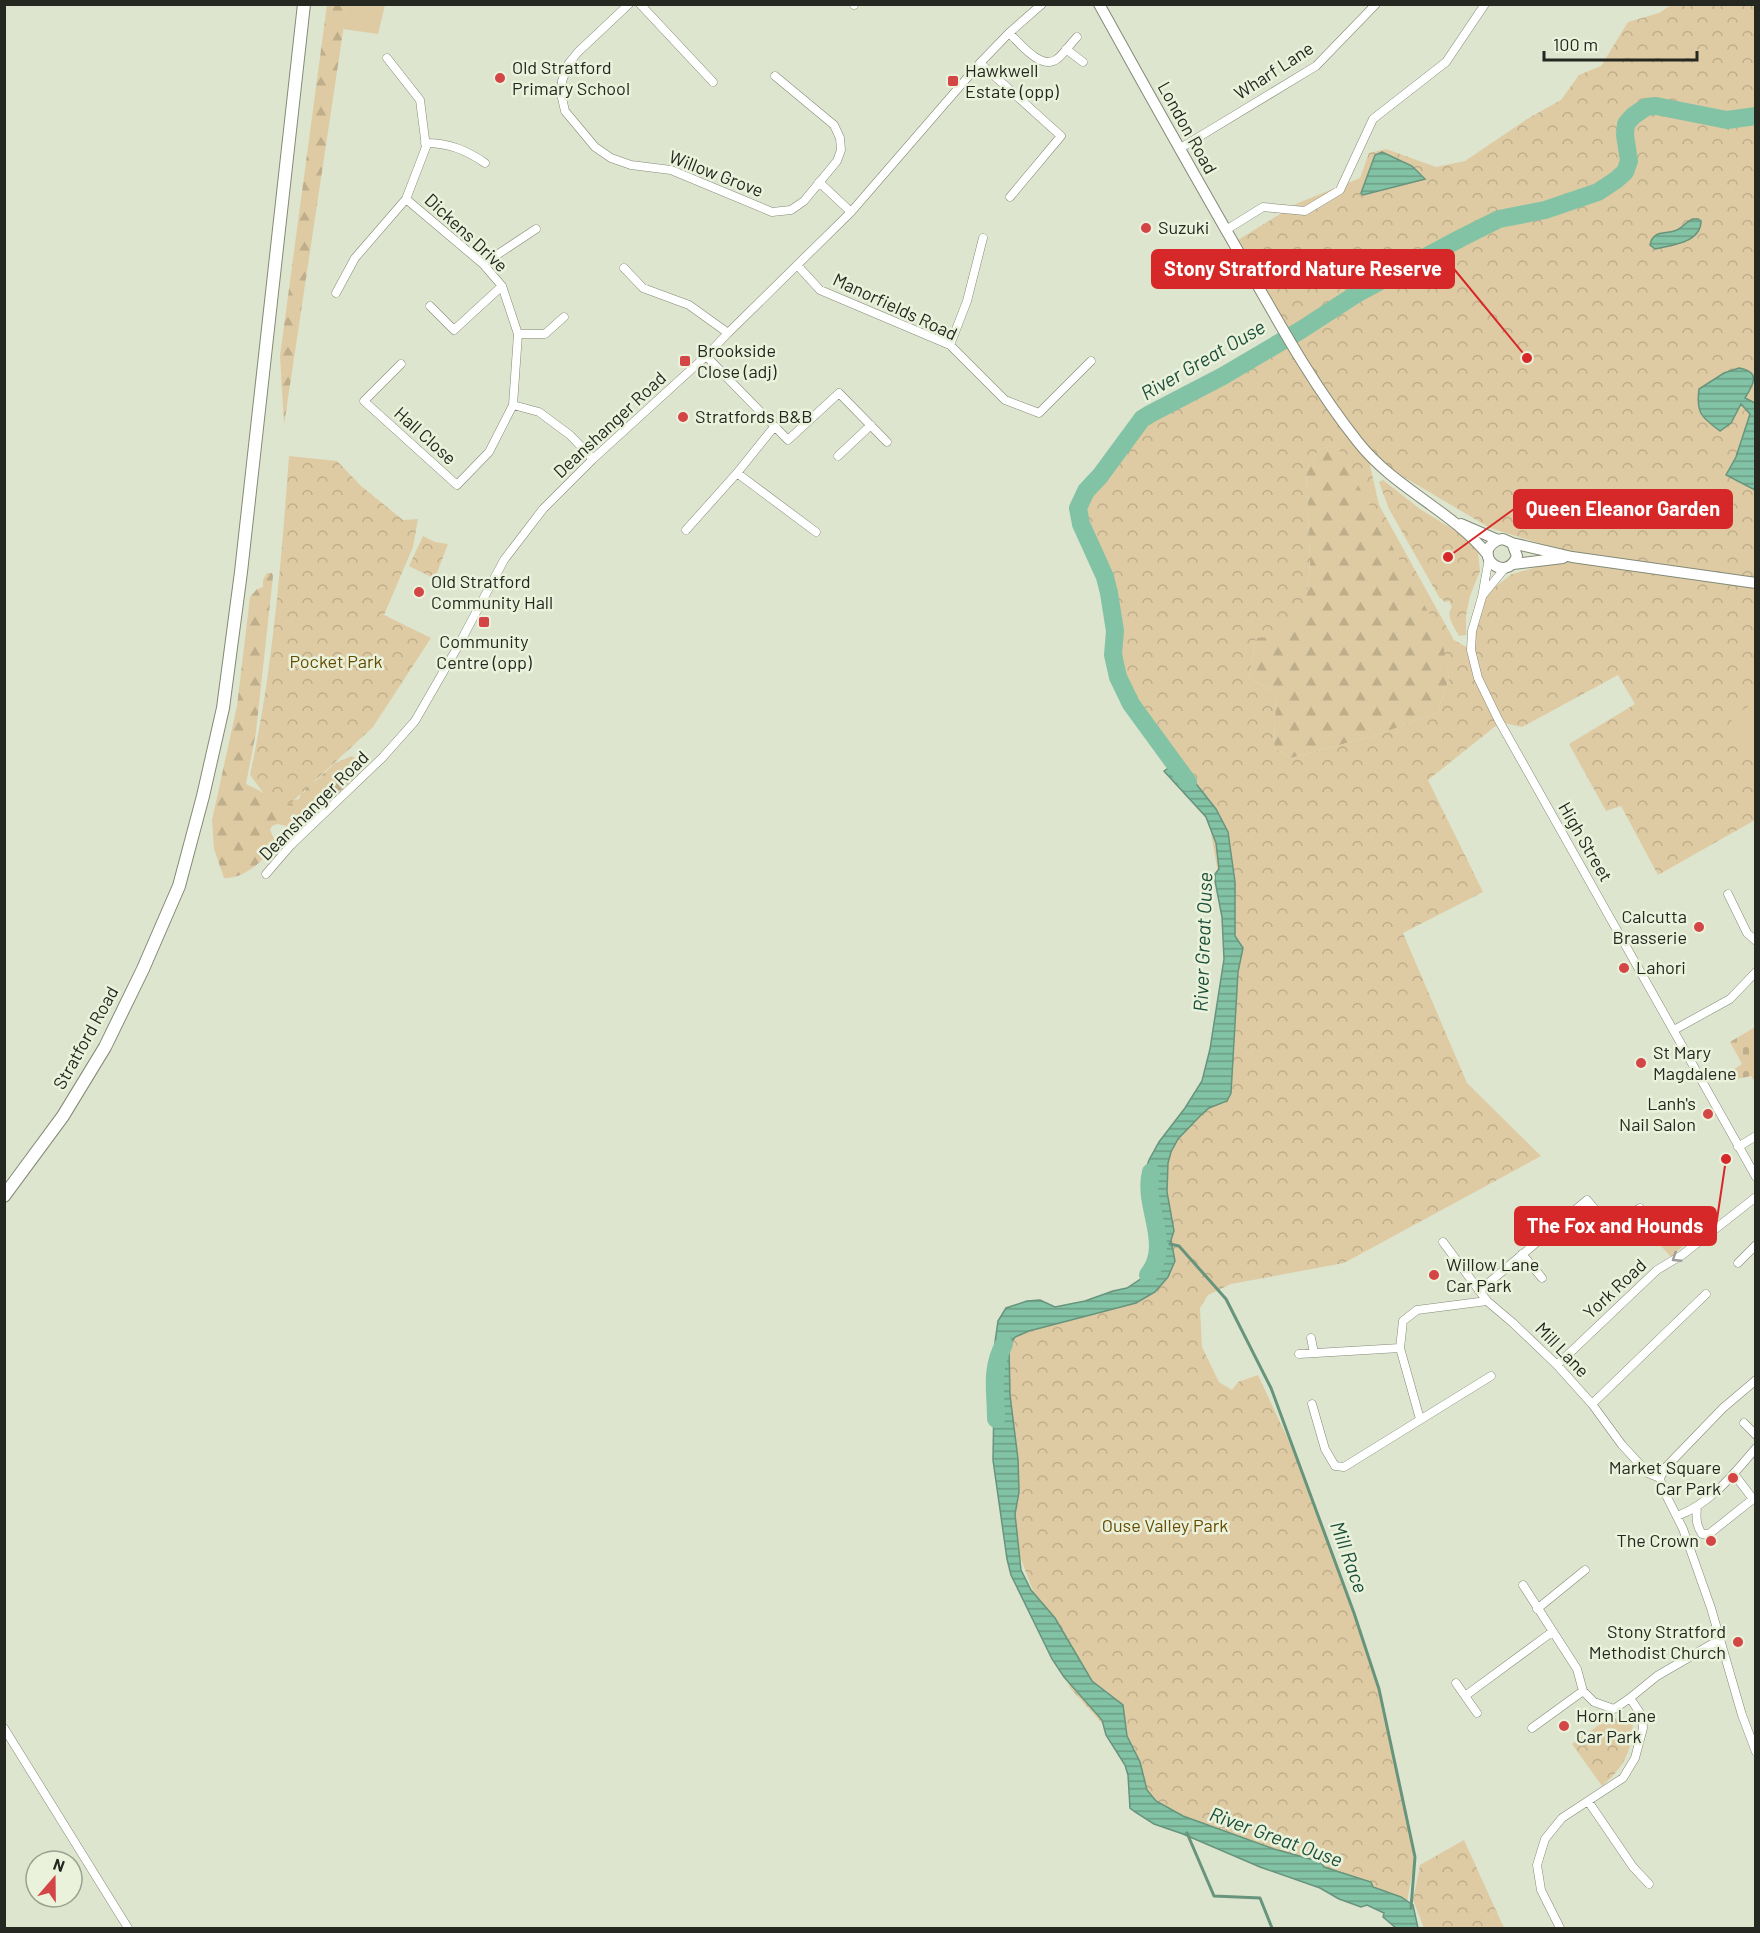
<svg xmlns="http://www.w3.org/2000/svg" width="1760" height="1933" font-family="Barlow,sans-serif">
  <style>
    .grass { fill: url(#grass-tufts) }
    .forest { fill: url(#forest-firs) }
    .cemetery { fill: url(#cemetery-stones) }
    .park { fill: url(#park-crowns); fill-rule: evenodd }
    .garden { fill: #dfcba3 }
    .water { fill: url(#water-rules); stroke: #67947d; stroke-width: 1.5 }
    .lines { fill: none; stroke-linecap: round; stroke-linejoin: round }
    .stream { stroke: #67947d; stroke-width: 3 }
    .river { stroke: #83c3a5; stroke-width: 18 }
    .street-casing { stroke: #838a76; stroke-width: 9 }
    .secondary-casing { stroke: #838a76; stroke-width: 12 }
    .primary-casing { stroke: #838a76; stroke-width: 14 }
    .street { stroke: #fff; stroke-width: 8 }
    .secondary { stroke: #fff; stroke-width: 10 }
    .primary { stroke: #fff; stroke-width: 12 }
    .oneway { stroke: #9d9e9b }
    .poi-dot { fill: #d44545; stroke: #eaf2dc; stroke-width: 2 }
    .labels { text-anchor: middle; stroke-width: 5; stroke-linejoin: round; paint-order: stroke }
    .poi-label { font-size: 18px; fill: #252820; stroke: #eaf2dc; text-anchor: start }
    .street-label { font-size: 18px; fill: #252820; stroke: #eaf2dc }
    .park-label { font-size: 18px; fill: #664b02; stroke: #eaf2dc }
    .water-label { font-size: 20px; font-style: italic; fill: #1c4f3a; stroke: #eaf2dc }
    .leader { fill: none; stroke: #d62828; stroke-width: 2 }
    .callout-dot { fill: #d62828; stroke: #eaf2dc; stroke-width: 2 }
    .callout { fill: #d62828; stroke: #d62828; stroke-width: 2 }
    .callout-label { font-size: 20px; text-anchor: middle; font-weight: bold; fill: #fff }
  </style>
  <defs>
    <pattern id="grass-tufts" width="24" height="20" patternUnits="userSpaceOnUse" patternTransform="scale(1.5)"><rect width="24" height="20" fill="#dfcba3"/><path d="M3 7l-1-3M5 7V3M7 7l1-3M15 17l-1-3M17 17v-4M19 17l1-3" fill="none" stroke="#bfae8c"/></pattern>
    <pattern id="forest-firs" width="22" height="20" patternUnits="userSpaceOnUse" patternTransform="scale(1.5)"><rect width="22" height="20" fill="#dfcba3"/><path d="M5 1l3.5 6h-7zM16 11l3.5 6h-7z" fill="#bfae8c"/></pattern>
    <pattern id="cemetery-stones" width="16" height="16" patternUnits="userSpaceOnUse" patternTransform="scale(1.5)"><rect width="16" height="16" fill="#dfcba3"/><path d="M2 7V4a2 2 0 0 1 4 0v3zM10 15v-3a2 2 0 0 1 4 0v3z" fill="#bfae8c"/></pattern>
    <pattern id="park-crowns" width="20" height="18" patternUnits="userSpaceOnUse" patternTransform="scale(1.5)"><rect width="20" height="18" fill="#dfcba3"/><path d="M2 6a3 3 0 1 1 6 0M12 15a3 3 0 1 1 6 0" fill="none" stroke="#bfae8c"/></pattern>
    <pattern id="water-rules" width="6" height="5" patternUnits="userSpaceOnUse" patternTransform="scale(1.5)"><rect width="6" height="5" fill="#83c3a5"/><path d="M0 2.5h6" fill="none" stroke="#6b9e86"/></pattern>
  </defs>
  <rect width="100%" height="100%" fill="#dde5cf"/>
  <!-- grass -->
  <path class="grass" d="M1651 1213 1682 1247 1671 1257 1640 1223Z"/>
  <!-- forest -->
  <path class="forest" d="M327 5H347L284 425 280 356Z
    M1336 445 1443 637 1449 679 1437 713 1377 735 1291 758 1274 748 1276 692 1249 678 1256 638 1308 591 1310 560 1306 471 1319 449Z
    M267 573H272L273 576 256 732 246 784C265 792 276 806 299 799L301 793 305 792 306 786 317 780 335 763 352 756 360 762C356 783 338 792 323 804 319 808 317 815 313 819 308 823 306 824 302 829L277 824 272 826 270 830 275 841C269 858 243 880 224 878L214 849 212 820 237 706 250 597 257 589 263 587V580Z"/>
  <!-- cemetery -->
  <path class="cemetery" d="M1755 1027V1082L1751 1076 1732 1080 1728 1073 1742 1064 1730 1042Z"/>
  <!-- park -->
  <path class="park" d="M1671 5H1755V820L1658 875 1621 806 1606 811 1569 744 1635 704 1618 675 1522 727 1504 723 1497 725 1428 780 1483 892 1403 933 1467 1083 1541 1156 1344 1263 1231 1284 1208 1295 1200 1308 1202 1347 1219 1382 1232 1390 1238 1382 1258 1375 1298 1461 1354 1613 1379 1689 1415 1857 1406 1908 1139 1811 1119 1742 1070 1688 998 1499 1002 1335 1158 1283 1169 1271 1155 1166 1209 1070 1231 948 1208 816 1131 704 1085 505 1108 459 1150 413 1226 382 1289 341 1233 243 1298 203 1360 178 1369 153 1386 149 1436 167 1465 161 1527 119 1561 100 1579 75 1601 66 1628 22 1659 13ZM1336 445 1442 637 1449 679 1437 713 1377 735 1291 758 1274 748 1276 692 1249 678 1256 638 1288 636 1308 591 1310 560 1306 471 1319 449ZM1367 452 1375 460 1490 528 1590 559 1544 565 1512 574 1482 597 1470 649 1454 640 1379 505Z
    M289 456 337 461 361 486 403 520 418 519 413 547 384 615 431 638 373 727 279 814 250 775C273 670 281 563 289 456Z
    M1383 480 1420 509 1462 535 1478 552 1480 571 1470 596 1466 615V635L1459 636C1454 626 1445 616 1452 607L1449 601 1445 602 1439 597 1389 509 1379 482Z
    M423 536 435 542 448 544 437 573 433 578 409 566Z
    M1633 1714C1633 1747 1628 1764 1602 1786L1572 1744 1610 1717 1625 1719Z
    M1464 1840 1504 1928H1424L1413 1900 1420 1865Z"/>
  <!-- garden -->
  <path class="garden" d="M347 5H385L378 34 343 29Z
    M1755 702V760L1730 718Z"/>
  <!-- water -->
  <path class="water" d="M1382 152 1412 166 1425 179 1363 195 1361 193 1375 155Z
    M1693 219H1698L1701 221C1701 243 1671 245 1655 249L1650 245C1653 229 1666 235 1677 230 1683 227 1687 221 1693 219Z
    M1739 368C1760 372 1755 382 1745 398L1755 403V490L1726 475 1736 457 1750 414 1741 404 1731 423 1720 431C1701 417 1696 413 1699 389L1724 373Z
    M1178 761 1216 809 1228 832 1235 882V936L1243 948 1238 972 1231 1093 1227 1101 1209 1108 1201 1115 1178 1139 1171 1152 1168 1163 1167 1192 1174 1231 1171 1240 1175 1261 1168 1277 1155 1292 1136 1303 1029 1331 1015 1337 1009 1346 1010 1395 1018 1459 1019 1492 1015 1514 1021 1570 1031 1590 1055 1618 1092 1681 1123 1705 1127 1736 1140 1762 1147 1790 1156 1801 1183 1816 1274 1849 1321 1862 1324 1867 1371 1882 1373 1887 1401 1897 1413 1905 1418 1928H1396L1383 1917 1384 1913 1367 1905 1361 1907 1339 1899 1320 1888 1260 1867 1183 1834 1154 1824 1135 1812 1130 1808 1128 1775 1125 1765 1106 1735 1102 1720 1064 1677 1052 1659 1011 1575 1007 1559 993 1460 995 1342 998 1321 1006 1308 1027 1301 1040 1300 1055 1307 1085 1301 1113 1291 1127 1288 1145 1276 1154 1263 1159 1249 1161 1230 1158 1222 1157 1207 1154 1199 1148 1194 1145 1172 1149 1160 1159 1142 1185 1108 1202 1081 1210 1049 1224 959 1222 917 1215 881V874L1219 869 1216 843 1206 817 1164 771Z"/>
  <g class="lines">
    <!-- stream -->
    <path class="stream" d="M1170 1244 1179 1246 1226 1299 1271 1388 1354 1613 1379 1689 1415 1857 1411 1908
      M1187 1833 1214 1896 1260 1898 1272 1928"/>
    <!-- river -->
    <path class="river" d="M1188 782 1131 704 1118 677 1113 655 1115 631 1109 593 1105 577 1081 524 1078 508 1086 491 1100 476 1142 419 1150 414 1223 376 1301 330 1358 293 1461 238 1499 219 1545 210 1598 192 1616 180 1625 172 1629 161 1625 135 1626 124 1633 116 1646 107 1656 106 1727 120 1756 116
      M1148 1275C1173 1244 1142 1206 1151 1172
      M996 1419C996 1390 990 1371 1004 1344"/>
    <!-- street casing -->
    <g class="street-casing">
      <path id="street" d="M629 4 578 52 569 63 562 81V98L565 111 595 147 611 158 631 165 671 170 772 212 791 210 804 201 837 161 841 150 840 138 834 125 775 76
        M640 4 713 82
        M854 4V5
        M1009 33C1020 43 1041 71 1057 59 1064 54 1070 44 1077 37
        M1066 49 1083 62
        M980 63 1061 136 1010 197
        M425 143C449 143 466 150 485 163
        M1179 149 1316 66 1376 4
        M819 182 851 212
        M1226 230 1263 207 1305 211 1340 190 1373 119 1446 62 1485 4
        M483 264 536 229
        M797 265 820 290 950 345 1005 400 1039 413 1091 361
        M624 268 643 288 689 305 728 333
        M336 293 355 258 406 199 426 147 420 100 387 58
        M430 306 454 330 502 286
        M518 334H545L564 317
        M950 345 967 301 983 238
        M706 356 788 440 839 393 887 442
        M401 364 364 401 457 485 489 452 513 405 518 334 502 286 483 264 406 199
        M513 405 539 412 570 435 593 459
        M774 427 737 473 816 532
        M838 456 871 425
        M686 530 737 473
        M1489 558 1482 597 1472 631 1471 650 1478 678 1498 719 1756 1177
        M1483 595 1505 568
        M266 874 291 845 382 758 415 721 457 648 504 560 543 509 593 459 706 356 728 333 851 212 980 63 1009 33 1042 4
        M1728 894 1747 933 1756 941
        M1674 1030 1730 999 1756 972
        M1738 1147 1756 1136
        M1443 1242 1487 1301 1513 1323 1557 1365 1592 1404 1622 1445 1648 1473 1660 1478
        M1522 1254 1542 1278
        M1738 1263 1756 1245
        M1479 1291 1587 1200C1604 1223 1617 1224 1640 1208
        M1311 1338 1314 1353
        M1299 1354 1400 1348
        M1557 1365 1657 1270 1682 1255 1756 1197
        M1756 1380 1723 1408 1665 1468 1660 1478 1662 1487 1683 1529 1711 1608 1742 1715 1756 1752
        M1312 1404 1325 1449 1335 1466 1344 1467 1491 1376
        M1592 1404 1706 1294
        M1420 1419 1400 1348 1403 1321 1417 1310 1487 1301
        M1744 1423 1756 1435
        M1697 1507C1696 1518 1696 1525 1702 1534H1709L1753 1499 1734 1474
        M1677 1516C1710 1504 1733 1475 1756 1448
        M1523 1585 1577 1669 1583 1691 1594 1702 1614 1709 1630 1698 1657 1676 1712 1644 1720 1642
        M1537 1609 1585 1570
        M1456 1683 1465 1696
        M1477 1713 1465 1696 1552 1632
        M4 1728 128 1928
        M1532 1728 1583 1691
        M1588 1801 1633 1867 1649 1884
        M1560 1928 1541 1890 1537 1865 1545 1839 1562 1818 1623 1778 1635 1758 1643 1728 1642 1716 1630 1698"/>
    </g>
    <!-- secondary casing -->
    <g class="secondary-casing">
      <path id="secondary" d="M1099 4C1141 80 1183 155 1226 230 1268 302 1306 377 1358 442 1394 488 1451 510 1488 555
        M1461 524 1498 540 1503 539 1512 543 1517 556C1506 585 1470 554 1498 540
        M1512 543 1572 557 1756 583
        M1513 564 1563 558"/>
    </g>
    <!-- primary casing -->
    <g class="primary-casing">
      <path id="primary" d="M4 1196 63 1116 105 1047 143 969 179 886 203 796 223 708 241 572 304 4"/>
    </g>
    <!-- street -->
    <use href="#street" class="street"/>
    <!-- secondary -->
    <use href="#secondary" class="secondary"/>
    <!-- primary -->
    <use href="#primary" class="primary"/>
  </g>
  <!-- one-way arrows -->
  <defs><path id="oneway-chevron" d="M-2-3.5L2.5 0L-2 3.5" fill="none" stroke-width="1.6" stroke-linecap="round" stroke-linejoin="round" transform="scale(1.5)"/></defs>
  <use class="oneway" href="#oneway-chevron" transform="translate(1676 1258) rotate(147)"/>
  <!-- markers -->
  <g class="poi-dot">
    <circle cx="500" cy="78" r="6"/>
    <rect x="947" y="75" width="12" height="12" rx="3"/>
    <circle cx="1146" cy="228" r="6"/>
    <rect x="679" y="355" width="12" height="12" rx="3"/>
    <circle cx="683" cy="417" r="6"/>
    <circle cx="419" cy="592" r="6"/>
    <rect x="478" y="616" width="12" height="12" rx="3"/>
    <circle cx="1699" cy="927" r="6"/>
    <circle cx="1624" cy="968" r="6"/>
    <circle cx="1641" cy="1063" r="6"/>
    <circle cx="1708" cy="1114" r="6"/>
    <circle cx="1434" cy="1275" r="6"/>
    <circle cx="1733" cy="1478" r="6"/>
    <circle cx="1711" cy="1541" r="6"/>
    <circle cx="1738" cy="1642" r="6"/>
    <circle cx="1564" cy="1726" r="6"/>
  </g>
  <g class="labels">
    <!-- poi labels -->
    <g class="poi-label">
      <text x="512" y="74">Old Stratford<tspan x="512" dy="21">Primary School</tspan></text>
      <text x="965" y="77">Hawkwell<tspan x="965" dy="21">Estate (opp)</tspan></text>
      <text x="1158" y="234">Suzuki</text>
      <text x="697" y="357">Brookside<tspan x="697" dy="21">Close (adj)</tspan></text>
      <text x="695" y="423">Stratfords B&amp;B</text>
      <text x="431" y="588">Old Stratford<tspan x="431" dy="21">Community Hall</tspan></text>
      <text x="484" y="648" text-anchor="middle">Community<tspan x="484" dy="21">Centre (opp)</tspan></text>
      <text x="1687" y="923" text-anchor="end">Calcutta<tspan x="1687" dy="21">Brasserie</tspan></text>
      <text x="1636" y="974">Lahori</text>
      <text x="1653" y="1059">St Mary<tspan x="1653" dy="21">Magdalene</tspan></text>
      <text x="1696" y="1110" text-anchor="end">Lanh's<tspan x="1696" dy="21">Nail Salon</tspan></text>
      <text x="1446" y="1271">Willow Lane<tspan x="1446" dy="21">Car Park</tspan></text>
      <text x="1721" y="1474" text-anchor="end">Market Square<tspan x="1721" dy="21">Car Park</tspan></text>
      <text x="1699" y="1547" text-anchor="end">The Crown</text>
      <text x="1726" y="1638" text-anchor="end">Stony Stratford<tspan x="1726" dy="21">Methodist Church</tspan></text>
      <text x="1576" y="1722">Horn Lane<tspan x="1576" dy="21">Car Park</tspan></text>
    </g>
    <!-- street labels -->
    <g class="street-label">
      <text transform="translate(1274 71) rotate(-33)" y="6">Wharf Lane</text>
      <text transform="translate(1187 128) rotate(61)" y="6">London Road</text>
      <text transform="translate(716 174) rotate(21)" y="6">Willow Grove</text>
      <text transform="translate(466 233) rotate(43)" y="6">Dickens Drive</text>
      <text transform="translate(895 307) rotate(25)" y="6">Manorfields Road</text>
      <text transform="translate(610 425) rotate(-43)" y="6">Deanshanger Road</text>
      <text transform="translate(425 436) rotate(42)" y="6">Hall Close</text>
      <text transform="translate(314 806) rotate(-45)" y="6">Deanshanger Road</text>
      <text transform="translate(1585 842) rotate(60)" y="6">High Street</text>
      <text transform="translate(86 1038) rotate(-61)" y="6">Stratford Road</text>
      <text transform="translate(1615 1289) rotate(-43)" y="6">York Road</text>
      <text transform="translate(1562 1350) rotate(46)" y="6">Mill Lane</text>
    </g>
    <!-- park labels -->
    <g class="park-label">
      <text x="336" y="668">Pocket Park</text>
      <text x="1165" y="1532">Ouse Valley Park</text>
    </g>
    <!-- water labels -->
    <g class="water-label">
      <text transform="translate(1203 360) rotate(-30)" y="7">River Great Ouse</text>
      <text transform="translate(1203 942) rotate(-88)" y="7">River Great Ouse</text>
      <text transform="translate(1349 1557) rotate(70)" y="7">Mill Race</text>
      <text transform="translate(1276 1837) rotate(20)" y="7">River Great Ouse</text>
    </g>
  </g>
  <!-- callouts -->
  <path class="leader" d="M1527 358L1454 269M1448 557L1514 509M1726 1159L1716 1226"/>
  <g class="callout-dot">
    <circle cx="1527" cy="358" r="6"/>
    <circle cx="1448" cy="557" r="6"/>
    <circle cx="1726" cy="1159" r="6"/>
  </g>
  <g class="callout">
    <rect x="1152" y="250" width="302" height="38" rx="6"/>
    <rect x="1514" y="490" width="218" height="38" rx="6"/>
    <rect x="1515" y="1207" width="201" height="38" rx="6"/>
  </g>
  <g class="callout-label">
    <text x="1303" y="276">Stony Stratford Nature Reserve</text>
    <text x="1623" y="516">Queen Eleanor Garden</text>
    <text x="1615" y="1233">The Fox and Hounds</text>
  </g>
  <!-- border -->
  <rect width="1760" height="1933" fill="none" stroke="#252820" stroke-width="12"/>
  <!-- north arrow -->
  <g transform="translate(54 1879) rotate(20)"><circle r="28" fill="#eaf2dc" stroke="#9ba191" stroke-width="1.5"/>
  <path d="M0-4.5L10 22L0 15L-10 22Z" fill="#d44545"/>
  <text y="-9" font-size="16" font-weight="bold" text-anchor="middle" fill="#252820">N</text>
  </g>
  <!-- scale -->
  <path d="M1544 51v9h153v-9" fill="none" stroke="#252820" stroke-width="3"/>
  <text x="1553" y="51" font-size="18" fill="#252820" stroke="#eaf2dc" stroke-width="4.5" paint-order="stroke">100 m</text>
</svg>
